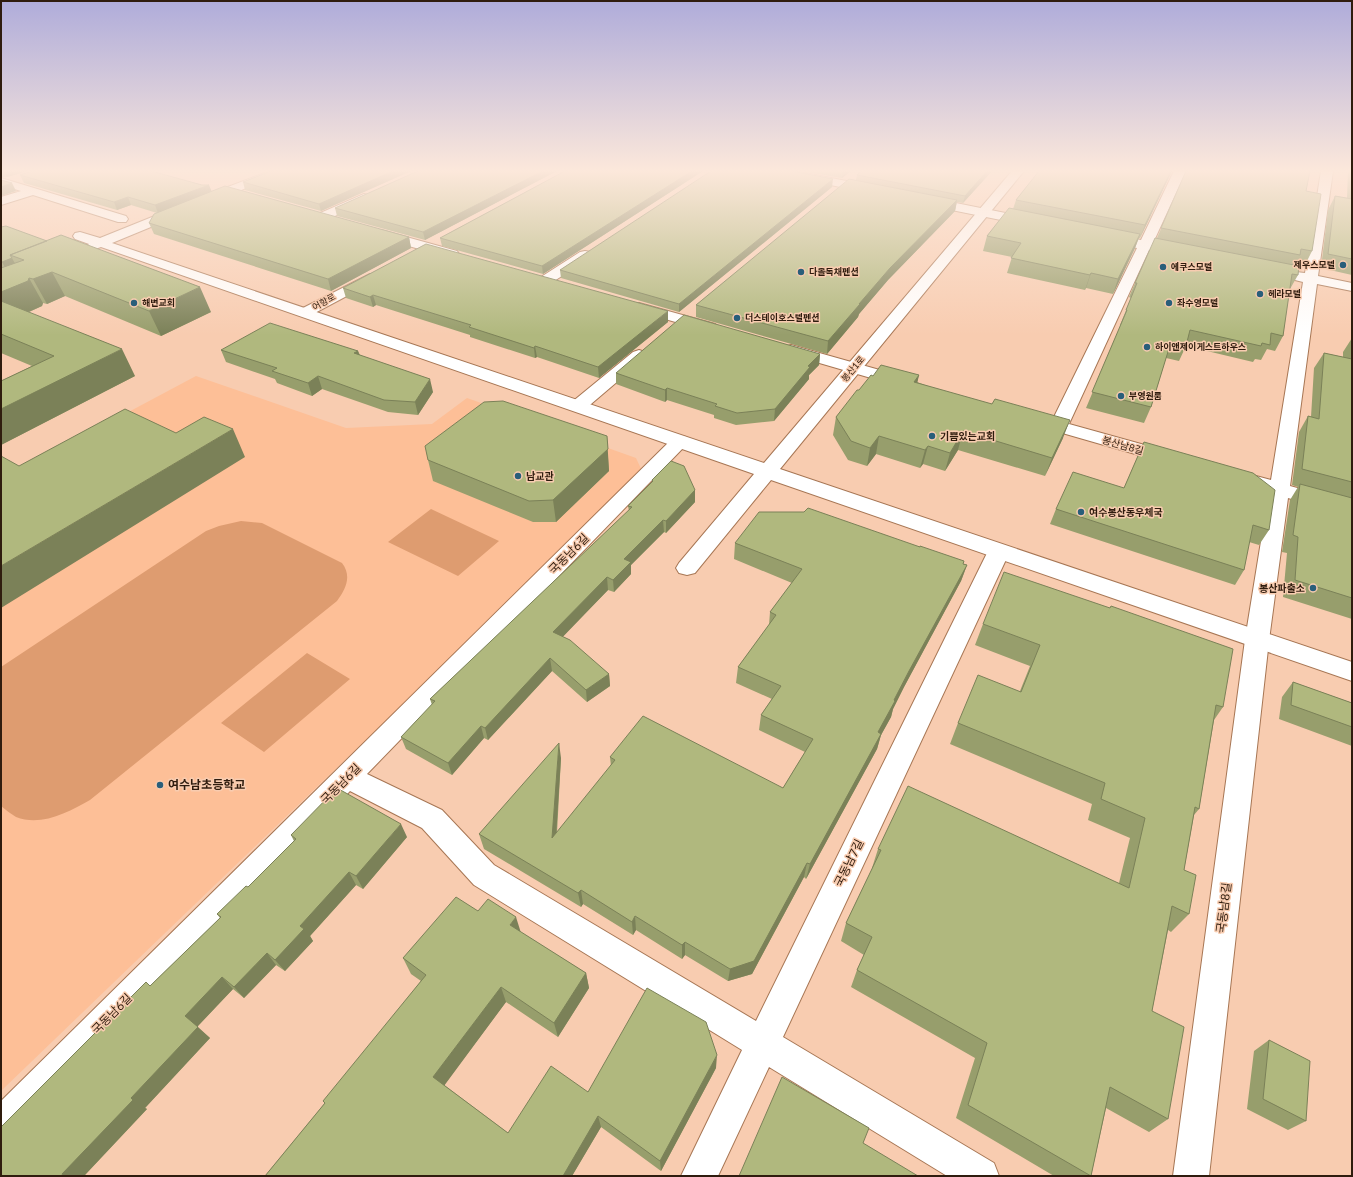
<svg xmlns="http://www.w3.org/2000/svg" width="1353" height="1177" font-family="Lato,'Noto Sans KR',sans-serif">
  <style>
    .built { fill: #fdbf97 }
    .green { fill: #de9c70 }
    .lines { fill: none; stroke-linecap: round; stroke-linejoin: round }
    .minor-casing { stroke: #a77654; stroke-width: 2 }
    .tertiary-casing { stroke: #a77654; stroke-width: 2 }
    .minor { fill: #fff; fill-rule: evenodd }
    .tertiary { fill: #fff; fill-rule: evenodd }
    .wall { fill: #979e6c }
    .shaded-wall { fill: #7b8158 }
    .building { fill: #b0b87e; stroke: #7b8158 }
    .poi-dot { fill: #295e7a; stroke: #f8ccb0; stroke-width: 1.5 }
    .labels { text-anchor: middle; stroke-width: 3; stroke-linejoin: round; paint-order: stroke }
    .far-poi-label { font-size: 9px; font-weight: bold; fill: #2f1c0e; stroke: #f8ccb0; text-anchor: start }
    .far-street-label { font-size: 9px; fill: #2f1c0e; stroke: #f8ccb0 }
    .poi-label { font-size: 10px; font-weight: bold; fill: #2f1c0e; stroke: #f8ccb0; text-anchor: start }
    .street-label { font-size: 10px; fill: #2f1c0e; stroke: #f8ccb0 }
    .near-street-label { font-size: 12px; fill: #2f1c0e; stroke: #f8ccb0 }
    .near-poi-label { font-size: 12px; font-weight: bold; fill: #2f1c0e; stroke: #f8ccb0; text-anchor: start }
  </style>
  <rect width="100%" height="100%" fill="#f8ccb0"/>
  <!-- built -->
  <path class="built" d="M196 376 346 428 432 424 467 398 636 458 643 473 1 1091V480Z"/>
  <!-- green -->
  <path class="green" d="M431 509 499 541 458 576 388 542Z
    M241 521 262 523 342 563C352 576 346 589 337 601L90 800C69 812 41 827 16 817 11 814 6 810 1 806V667L206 531 219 526Z
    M307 653 350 679 264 752 221 723Z"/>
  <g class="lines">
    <!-- minor casing -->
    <g class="minor-casing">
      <path id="minor" d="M773 171H794L873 186 877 187 879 190 877 193 873 194 779 174 775 173Z
        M1174 171H1186L1153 243 1185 249 1187 252 1185 255 1180 256 1149 250 1069 424 1177 454 1179 458 1177 462 1170 464 1031 424 1028 420 1031 416 1037 415 1053 419 1137 248 1103 241 1101 238 1103 235 1108 234 1141 240Z
        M1321 171H1333L1318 276 1352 283V291L1317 284 1290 486 1352 503V516L1288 498 1269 640 1209 1176H1173L1245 640 1269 492 1234 482 1231 478 1234 474 1241 472 1271 480 1303 282 1291 279 1289 276 1291 273 1296 272 1305 273Z
        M1 178 126 216 128 219 126 222H118L33 195 1 205V197L21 191 1 185Z
        M364 194 368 195 370 198 368 201 326 220H318L316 217 318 214Z
        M926 197 1031 218 1035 219 1037 222 1035 225 1031 226 922 204 920 201 922 198Z
        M381 230 457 251 459 254 457 257 452 258 376 237 375 234 376 231Z
        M585 251 590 252 592 255 590 258 551 283 546 284 541 283 539 280 541 277 580 252Z
        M370 274 375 275 377 278 375 281 311 315 306 316 301 315 299 312 301 309Z
        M639 303 715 324 718 327 715 330 710 332 634 310 632 307 634 304Z
        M791 345 908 378 910 382 908 386 902 387 785 353 783 350 785 347Z
        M639 350 645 352 647 355 645 358 584 410 578 411 572 410 569 406 572 402 633 352Z
        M680 436 686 437 689 441 686 445 367 774 442 810 494 865 756 1021 988 551 992 546 999 544 1006 546 1010 551 783 1037 994 1163 999 1176H947L769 1067 718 1176H681L742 1050 474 885 422 828 350 791 14 1139 1 1144V1101L674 437Z"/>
    </g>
    <!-- tertiary casing -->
    <g class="tertiary-casing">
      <path id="tertiary" d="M270 171H285L283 173 212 202H204L202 199 204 196Z
        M1012 171H1024L780 469 1352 662V681L771 480 695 573 687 575 679 573 676 568 679 563 754 474 101 247 95 249 90 248 88 245 89 244 75 239 73 236 75 233 80 232 100 238 172 209H180L182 212 180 215 112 243 764 463Z"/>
    </g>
    <!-- minor -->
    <use href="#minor" class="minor"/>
    <!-- tertiary -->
    <use href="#tertiary" class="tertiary"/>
  </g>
  <!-- wall -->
  <path class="wall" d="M1 171H28L7 177H1Z
    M271 171H411L321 211 245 190 243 182Z
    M418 171H557L425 240 337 216 335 208Z
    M565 171H703L543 274 442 246 440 238Z
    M800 171H851L842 178Z
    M861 171H992L963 203 957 202 955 211 888 280 859 314 858 317 827 354 696 317V305L856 180 857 175Z
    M1039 171H1172L1140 238H1139L1135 248 1113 294 1086 288 1085 290 1007 273 1012 257 983 251 987 236 1013 209 1016 200Z
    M1186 171H1310L1306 191 1312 251 1305 265 1296 264 1295 265 1298 275 1290 289H1289L1283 336 1275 351 1267 349 1261 360 1255 359 1253 362 1186 346 1179 361 1166 358 1151 407 1144 423 1086 408 1121 325H1120L1131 298 1129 297 1135 283 1157 238Z
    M1348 171H1352V275L1321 268 1328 210 1335 196 1347 198Z
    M20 175 211 191 409 237 411 248 331 291 154 234 149 223 157 213 131 205 117 210 24 183Z
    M832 187 679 312 561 278 560 270Z
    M1 227 211 312 161 336 65 296 47 304 43 303 42 306 29 312 135 376 1 445V381L32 366 1 353Z
    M343 288 668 322 599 378 537 357 535 358 470 337V335L376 305 373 307 346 298Z
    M1352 338V619L1283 597 1287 553 1282 552 1290 500 1298 487 1292 485 1299 432 1308 416 1311 417 1314 368 1324 353 1343 357V352Z
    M221 350 358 351 360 355 433 392 418 415 388 412 322 389 312 396 277 383 275 379 226 362Z
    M820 354 819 365 809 375V379L774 421 736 425 714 418V415L667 400 665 402 616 384V373Z
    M919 375 917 382 1063 438 1045 476 958 450 945 471 923 464 920 468 876 454 867 466 848 460 833 435 836 417 859 390 873 376Z
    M1144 442 1269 530 1259 545 1249 542 1244 570 1235 585 1050 524 1056 509 1124 488Z
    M608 458 609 471 556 522H533L433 481 428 460Z
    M652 480 695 490V502L666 533 664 532 631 565V574L614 592 608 590 562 637 609 674 610 686 587 702 552 671 488 740 484 738 452 775 406 749 401 737 432 705 430 699 629 511 628 506 652 483Z
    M735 543 963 564 967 565 961 581 904 687 893 709 891 717 881 735 877 749 806 879 804 877 752 974 728 981 685 955 682 959 636 930 633 935 583 904 581 907 484 849 479 834 561 758 557 833 611 766 610 757 783 788 805 752 759 730 761 715 772 699 736 683 738 667 769 625 770 612 792 583 734 559Z
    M983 624 1223 707 1214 720 1199 809 1194 815 1184 870 1189 914 1171 932 1168 930 1152 1011 1168 1119 1149 1132 1106 1108 1091 1176H1054L956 1118 975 1058 851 987 857 970 864 955 841 941 846 923 872 869V868L878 849 1119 883 1130 838 1088 820 1092 804 950 744 958 723 1020 691 1030 666 975 645Z
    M1293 682 1352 703V746L1279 719 1282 697Z
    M291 835 407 837 363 889 356 885 310 936 313 941 285 971 276 965 244 998 233 989 197 1027 210 1038 145 1108 147 1109 84 1176H1L150 986 220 918 217 914 248 887 294 841Z
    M478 911 520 932 586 973 589 988 558 1037 506 1002 444 1085 508 1133 588 1092 716 1068 661 1171 601 1127 572 1176H265L325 1103 421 981 411 974 403 958Z
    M1269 1040 1306 1121 1288 1130 1247 1109 1254 1051Z"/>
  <!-- shaded-wall -->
  <path class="shaded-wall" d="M3 171H28L7 177Z
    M393 171H411L321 211 319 204Z
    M543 171H557L425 240 423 232Z
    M692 171H703L543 274 542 266Z
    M843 171H851L842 178Z
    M987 171H992L963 203 965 196Z
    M1171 171H1172L1140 238 1145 225Z
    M833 179 832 187 679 312V304Z
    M12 183 16 191 1 196V187Z
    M209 185 212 192 158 213 155 205Z
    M128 197 131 205 117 210 114 202Z
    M957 200 955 211 888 280 859 314 858 317 827 354 828 341 859 304 890 268Z
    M1140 234 1135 248 1113 294 1118 279Z
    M409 237 411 248 331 291 328 279Z
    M12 258 18 269 8 273 2 262Z
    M52 272 65 296 47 304 33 279Z
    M1091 273 1086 288 1085 290 1090 275Z
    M29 278 43 303 42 306 6 322 1 314V292Z
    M200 287 211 312 161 336 149 311Z
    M373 295 376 305 373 307 370 297Z
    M668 311V322L599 378 598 367Z
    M535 346 537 357 535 358 534 348Z
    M122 349 135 376 1 445V409Z
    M358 351 362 363 354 353Z
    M820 354 819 365 809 375V379L774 421 775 409 808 366Z
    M919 375 915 393 914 382Z
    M318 376 322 389 312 396 308 383Z
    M430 379 433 392 418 415 415 402Z
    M667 388V400L665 402V390Z
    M1070 420 1063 438 1045 476 1052 458Z
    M233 429 245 457 1 608V566Z
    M963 431 958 450 945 471 950 453Z
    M607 436 609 471 556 522 553 500Z
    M879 436 876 454 867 466 870 448Z
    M928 446 923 464 920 468 925 450Z
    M695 490V502L666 533V521Z
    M663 520 664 532 631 565V574L614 592 613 580 624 559Z
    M967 565 961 581 904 687 893 709 891 717 881 735 877 749 806 879 810 864 878 732 909 671Z
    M607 577 608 590 555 645 553 632Z
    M550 658 552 671 488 740 485 728Z
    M609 674 610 686 587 702 586 690Z
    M481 726 484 738 452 775 448 763Z
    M559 743 561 758 555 853 552 838Z
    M401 824 407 837 363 889 356 876Z
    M807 863 804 877 752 974 728 981 730 969Z
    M349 872 356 885 310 936 313 941 285 971 275 960 300 926Z
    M581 890 583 904 581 907 578 893Z
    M635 916 636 930 633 935 632 922Z
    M516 917 521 933 510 925Z
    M685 942V955L682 959V945Z
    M267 953 276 965 244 998 234 987Z
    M586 973 589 988 558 1037 554 1023Z
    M222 977 233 989 197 1027 185 1016Z
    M501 987 506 1002 441 1090 433 1077Z
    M198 1027 210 1038 145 1108 147 1109 84 1176H63L62 1174 131 1098Z
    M717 1055 716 1068 661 1171 660 1161Z
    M598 1116 601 1127 572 1176H563Z"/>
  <!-- building -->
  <path class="building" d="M32 171H151L202 185H209L155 205 128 197 114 202 20 175Z
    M271 171H393L319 204 243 182Z
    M418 171H543L423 232 335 208Z
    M565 171H692L542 266 440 238Z
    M711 171H792L833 179 679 304 560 270Z
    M861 171H987L965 196 857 175Z
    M1039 171H1171L1145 225 1016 200Z
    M1186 171H1310L1306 191 1321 194 1312 251 1301 249 1300 255 1161 228Z
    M849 179 957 200 890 268 859 304H860L828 341 696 305Z
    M1 180 12 183 1 187Z
    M225 186 409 237 328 279 149 223 154 214Z
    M1335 196 1352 199V259L1328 254Z
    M1009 208 1140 234 1118 279 1091 273 1090 275 1011 258 1021 243 987 236Z
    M6 226 47 241 10 255 12 258 2 262H1V227Z
    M61 235 200 287 149 311 52 272 33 279 29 278 28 281 1 292V268L24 260 10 255Z
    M1155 238 1299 266 1298 275 1292 274 1283 336 1271 333 1270 345 1262 343 1261 346 1190 330 1186 346 1171 342 1151 407 1092 392 1127 310H1126L1137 283H1135Z
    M426 244 668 311 598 367 535 346 534 348 469 327 471 325 373 295 370 297 343 288Z
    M1 301 122 349 1 409V381L54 356 1 334Z
    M684 315 820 354 808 366 810 367 775 409 737 413 715 406 717 404 667 388 665 390 616 373Z
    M270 323 358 351 354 353 430 379 415 402 384 400 318 376 308 383 272 371 277 368 221 350Z
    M1324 353 1352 359V482L1302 469 1308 416 1319 419Z
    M881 365 919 375 914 382 992 404 995 399 1070 420 1052 458 963 431 950 453 928 446 925 450 879 436 870 448 851 441 836 417 857 390H859L871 375 873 376Z
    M503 401 607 436 608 449 553 500 529 501 428 460 425 446 484 402Z
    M125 409 176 433 204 417 233 429 1 566V456L19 466Z
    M1144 442 1253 473 1275 490 1269 530 1253 525 1244 570 1056 509 1073 472 1124 488Z
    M671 461 684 466 695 490 666 521 663 520 624 559 631 562 613 580 607 577 553 632 570 640 609 674 586 690 550 658 485 728 481 726 448 763 401 737 435 701 430 699 632 507 628 506 653 481 652 480Z
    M1300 484 1352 498V598L1295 580 1298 537 1293 535Z
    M808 508 920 547V546L964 561 963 564 967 565 909 671 894 700 895 701 878 732 881 734 810 864 807 863 754 961 730 969 685 942 682 945 635 916 632 922 581 890 578 893 479 834 559 743 552 838 615 760 610 757 643 716 783 788 813 739 761 715 781 686 738 667 776 615 770 612 802 569 735 543 759 512H804Z
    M1004 572 1110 608 1111 606 1233 649 1223 707 1216 705 1199 809 1195 807 1184 870 1196 875 1189 914 1172 906 1152 1011 1184 1027 1168 1119 1110 1087 1091 1176 968 1105 987 1043 857 970 872 937 846 923 881 850 878 849 908 786 1129 888 1145 818 1101 799 1105 783 958 723 978 675 1021 692 1040 645 983 624Z
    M1293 682 1352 703V727L1291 705Z
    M337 788 401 824 356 876 349 872 300 926 304 929 275 960 267 953 234 987 222 977 185 1016 198 1027 131 1098 133 1100 62 1174 63 1176H1V1127L146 982 150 986 221 917 217 914 246 886 248 887 296 839 291 835Z
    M456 897 478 911 488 899 516 917 510 925 586 973 554 1023 501 987 433 1077 508 1133 551 1066 588 1092 647 988 706 1022 717 1055 660 1161 598 1116 563 1176H265L325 1103 323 1101 426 975 403 958Z
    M1269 1040 1310 1061 1306 1121 1263 1099Z
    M782 1077 869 1128 863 1143 918 1176H739Z"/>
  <!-- sky -->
  <linearGradient id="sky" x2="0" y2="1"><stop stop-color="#afacda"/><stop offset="0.51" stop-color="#fce8db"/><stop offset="1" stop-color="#fce8db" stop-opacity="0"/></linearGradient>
  <rect width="1353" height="335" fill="url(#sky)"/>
  <!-- markers -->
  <g class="poi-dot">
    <circle cx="1343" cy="265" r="4"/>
    <circle cx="1163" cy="267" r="4"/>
    <circle cx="801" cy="272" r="4"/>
    <circle cx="1260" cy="294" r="4"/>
    <circle cx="134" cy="303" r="4"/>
    <circle cx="1169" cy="303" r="4"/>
    <circle cx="737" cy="318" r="4"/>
    <circle cx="1147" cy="347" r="4"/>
    <circle cx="1121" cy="396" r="4"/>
    <circle cx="932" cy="436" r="4"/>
    <circle cx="518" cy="476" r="4"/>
    <circle cx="1081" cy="512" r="4"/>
    <circle cx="1313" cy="588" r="4"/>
    <circle cx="160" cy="785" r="4"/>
  </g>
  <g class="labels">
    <!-- far-poi labels -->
    <g class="far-poi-label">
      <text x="1335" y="268" text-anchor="end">제우스모텔</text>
      <text x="1171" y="270">에쿠스모텔</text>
      <text x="809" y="275">다올독채펜션</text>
      <text x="1268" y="297">헤라모텔</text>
      <text x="142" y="306">해변교회</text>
      <text x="1177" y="306">좌수영모텔</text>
      <text x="745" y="321">더스테이호스텔펜션</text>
      <text x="1155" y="350">하이앤제이게스트하우스</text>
      <text x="1129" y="399">부영원룸</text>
    </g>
    <!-- far-street labels -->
    <g class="far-street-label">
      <text transform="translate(324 302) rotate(-29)" y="3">어항로</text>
      <text transform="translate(853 369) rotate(-50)" y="3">봉산1로</text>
    </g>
    <!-- poi labels -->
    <g class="poi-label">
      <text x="940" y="440">기쁨있는교회</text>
      <text x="526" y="480">남교관</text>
      <text x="1089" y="516">여수봉산동우체국</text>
      <text x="1305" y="592" text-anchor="end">봉산파출소</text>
    </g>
    <!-- street labels -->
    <g class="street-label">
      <text transform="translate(1123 445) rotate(16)" y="4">봉산남8길</text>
    </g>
    <!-- near-street labels -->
    <g class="near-street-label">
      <text transform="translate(569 554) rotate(-45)" y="4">국동남6길</text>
      <text transform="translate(341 784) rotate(-45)" y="4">국동남6길</text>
      <text transform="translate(849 863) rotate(-64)" y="4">국동남7길</text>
      <text transform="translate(1224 908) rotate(-83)" y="4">국동남8길</text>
      <text transform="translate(112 1014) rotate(-45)" y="4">국동남6길</text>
    </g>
    <!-- near-poi labels -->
    <g class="near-poi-label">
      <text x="168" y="789">여수남초등학교</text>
    </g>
  </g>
  <!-- border -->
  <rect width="1353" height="1177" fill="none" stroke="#2f1c0e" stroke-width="4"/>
</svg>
